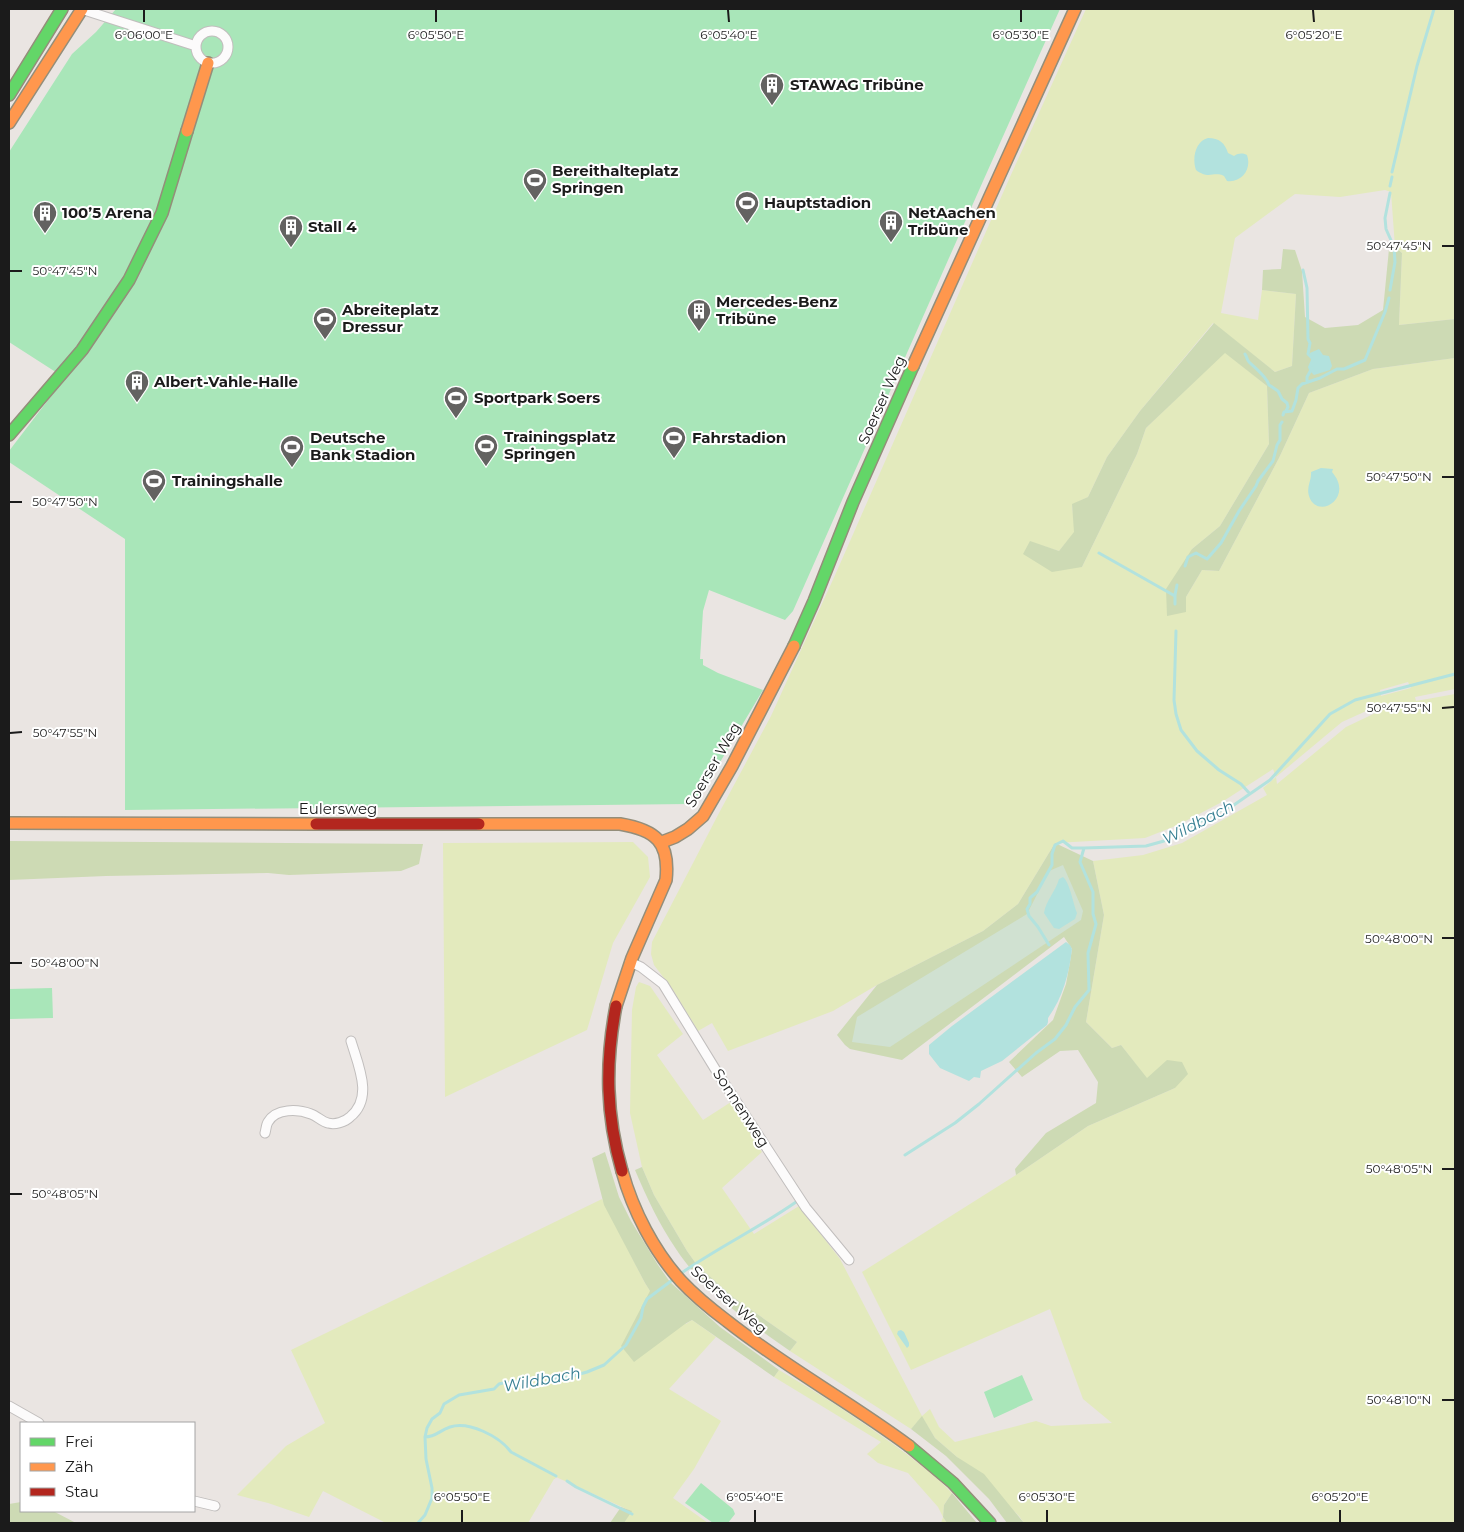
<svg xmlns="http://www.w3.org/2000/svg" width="1464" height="1532" font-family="Montserrat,sans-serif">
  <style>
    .grass { fill: #e3eabd; fill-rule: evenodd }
    .forest { fill: #cddab4 }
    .wetland { fill: #d0e1d1 }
    .pitch { fill: #a9e6b9 }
    .water { fill: #b2e2de }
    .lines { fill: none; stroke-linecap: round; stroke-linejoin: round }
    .stream { stroke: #b2e2de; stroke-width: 3 }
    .street-casing { stroke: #c1bebd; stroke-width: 11 }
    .fast-casing { stroke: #948e7a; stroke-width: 14 }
    .slow-casing { stroke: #948e7a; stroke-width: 14 }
    .jam-casing { stroke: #948e7a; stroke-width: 14 }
    .street { stroke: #fcfbfb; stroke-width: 9 }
    .fast { stroke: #63d668; stroke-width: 11 }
    .slow { stroke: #ff974d; stroke-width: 11 }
    .jam { stroke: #b3261e; stroke-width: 11 }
    .ticks { fill: none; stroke: #1b1b1b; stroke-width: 2 }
    .labels { text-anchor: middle; stroke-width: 4; stroke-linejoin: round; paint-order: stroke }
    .poi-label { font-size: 15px; font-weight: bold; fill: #1b1b1b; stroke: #fff; text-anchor: start }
    .street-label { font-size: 15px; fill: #1b1b1b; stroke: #fff }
    .water-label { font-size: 16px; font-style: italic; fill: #367f92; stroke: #fff }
    .ticks-label { font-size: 12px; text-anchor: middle; fill: #1b1b1b; stroke: #fff; stroke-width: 4; stroke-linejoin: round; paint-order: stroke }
  </style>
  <rect width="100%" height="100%" fill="#eae5e2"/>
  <!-- grass -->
  <path class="grass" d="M1086 9H1455V319L1399 325 1402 253 1395 247 1391 192 1385 190 1340 197 1295 194 1235 238 1221 313 1258 320 1262 290 1296 294 1292 366 1275 372 1213 323 1140 411 1107 457 1088 497 1072 505 1075 532 1059 551 1030 542 1082 567 1137 454 1146 428 1225 352 1267 386 1269 444 1220 526 1192 549 1186 597 1202 570 1219 571 1279 458 1309 393 1373 369 1455 358V689L1415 697 1416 701 1455 694V1523H1024L1019 1516 957 1457 935 1438 922 1417 911 1429 790 1351 797 1342 733 1297 697 1265 687 1251 654 1195 642 1167 630 1113 632 1010 636 987 639 982 650 986 683 1034 657 1055 703 1120 731 1102 762 1152 722 1188 754 1234 799 1206 840 1259 922 1416 930 1409 939 1427 955 1442 1036 1421 1051 1426 1112 1423 1083 1399 1050 1309 911 1370 862 1272 1016 1175 1088 1126 1175 1088 1147 1079 1121 1045 1112 1048 1086 1022 1104 915 1093 861 1143 855 1182 843 1267 795 1263 788 1276 777 1273 769 1222 802 1178 825 1145 838 1055 843 1018 904 983 931 877 985 833 1011 728 1051 712 1023 698 1031 673 990 654 965 651 954 652 942 719 813 771 716 836 573 1010 177ZM1408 682 1411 688 1381 696 1380 690ZM1384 703 1386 708 1346 727 1277 784 1276 777 1342 722Z
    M633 842 648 857 650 877 613 943 587 1030 445 1097 443 843Z
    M602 1199 645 1283 650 1291 686 1324 692 1320 716 1337 669 1389 721 1421 694 1469 673 1498 708 1523H624L631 1511 556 1477 555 1479H554L528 1523H386L323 1491 309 1517 268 1503 237 1495 286 1446 325 1423 291 1350Z
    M779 1370C817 1392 854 1416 890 1442 912 1458 934 1474 952 1493L944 1505 943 1517 947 1523H941L943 1517 938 1507 908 1473 878 1463 867 1454 881 1442 774 1377Z"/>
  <!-- forest -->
  <path class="forest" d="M1395 247 1402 253 1399 325 1455 319V358L1373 369 1309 393 1279 458 1219 571 1202 570 1186 597V612L1167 616 1166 589 1192 549 1220 526 1269 444 1267 386 1225 353 1146 428 1137 454 1082 567 1052 572 1023 554 1030 541 1059 551 1074 532 1072 504 1088 497 1107 457 1140 411 1214 323 1275 372 1292 366 1296 294 1262 290 1263 270 1281 269 1283 249 1295 250 1302 271 1305 317 1325 328 1358 325 1383 310 1389 249Z
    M9 841 423 844 419 864 401 871 289 875 268 873 106 876 9 880Z
    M1055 843 1093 861 1104 915 1086 1022 1112 1048 1121 1045 1147 1078 1167 1060 1182 1062 1188 1074 1175 1088 1088 1126 1016 1175 1015 1169 1046 1133 1096 1103 1098 1082 1078 1050 1060 1051 1022 1077 1009 1062 1053 1020 1066 984 1070 962 1072 949 1064 937 902 1060 850 1049 845 1045 837 1035 877 985 983 931 1018 904Z
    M605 1152 619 1197 631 1221 658 1265 670 1282 720 1327 779 1370 774 1377 692 1320 685 1324 634 1362 621 1346 650 1291 645 1283 604 1205 592 1158Z
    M642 1167 654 1195 687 1251 697 1265 733 1297 797 1342 790 1351C749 1322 704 1292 676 1249 659 1224 647 1198 635 1170Z
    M922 1416 935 1438 957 1457 984 1474 1024 1523H1007L989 1499 946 1456 911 1429Z
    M952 1493 977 1523H947L943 1517 944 1505Z
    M21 1502V1511H53L76 1523H9V1504Z
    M621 1507 632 1511 624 1523H610Z"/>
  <!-- wetland -->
  <path class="wetland" d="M1063 865 1083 911 1081 920 890 1047 852 1042 857 1017 1027 914 1049 871Z"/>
  <!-- pitch -->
  <path class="pitch" d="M116 9H1060C970 209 882 410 793 611L785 620 709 590 703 611 700 659H703V665L718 673 763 690 701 794 689 804 125 810V539L9 462V451L65 378 9 342V152L72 54 96 32Z
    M52 988 53 1018 9 1019V989Z
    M1022 1375 1033 1400 994 1418 984 1392Z
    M701 1483 733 1509 735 1514 728 1523H713L685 1503Z"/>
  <!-- water -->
  <path class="water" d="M1208 138C1219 138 1225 143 1228 153L1234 156C1239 153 1242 153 1247 155 1252 169 1242 183 1227 181L1224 176C1213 171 1209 180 1196 170 1192 159 1195 141 1208 138Z
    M1319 349 1323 355 1329 356 1332 366 1330 370 1314 375 1309 370 1308 367 1311 360 1310 353Z
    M1321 468 1333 469 1332 472C1355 498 1317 521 1309 496 1306 487 1312 480 1311 472Z
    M1063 877C1070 883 1073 903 1077 913L1075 919 1059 929 1054 928 1044 913C1046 900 1056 891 1059 879Z
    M1066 942 1070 945 1072 949C1069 974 1063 997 1048 1018V1022L1047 1025 1002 1061 981 1071 980 1078 974 1077 969 1081 940 1068 929 1054V1045L952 1026Z
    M901 1330 904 1332 909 1343V1346L907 1348 897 1334 898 1331Z"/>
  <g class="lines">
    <!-- stream -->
    <path class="stream" d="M1392 172 1417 66 1434 9
      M1390 186 1392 177
      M1390 193 1385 218 1386 229 1394 247 1395 262 1390 290
      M1303 270 1307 288 1308 339 1310 343 1308 354 1311 357
      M1245 354C1247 357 1247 360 1249 362 1256 369 1266 376 1269 385L1278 391 1282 399 1287 403 1288 407 1286 411
      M1307 382V377L1312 368
      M1283 415 1284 412 1292 411 1296 400 1298 388 1302 384 1320 378 1337 369H1344L1365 360 1385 312 1389 298
      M1099 553 1175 596
      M1185 566 1188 557 1196 553 1207 559 1221 543 1239 511 1256 486 1258 481 1273 461 1277 445 1280 440V425L1282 422
      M1175 604V595L1177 585
      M1176 631 1174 700 1176 714 1181 730 1197 751 1219 770 1241 784 1250 794
      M1049 945 1038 927 1029 916 1027 909 1030 904V898L1037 892 1052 865V854L1055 845 1063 841 1072 848H1084
      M905 1155 955 1123 979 1104 1036 1053 1055 1039 1066 1025 1075 1007 1089 990 1088 953 1096 924 1093 914V892L1080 862 1084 848 1146 846 1164 841 1225 808 1231 807 1270 780 1330 714 1355 700 1455 674
      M680 1274C717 1248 759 1228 796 1202
      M425 1437C436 1437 440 1430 450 1427 469 1421 499 1436 511 1452L556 1476
      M567 1481 576 1487 632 1514
      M418 1523 425 1515 432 1498V1488L426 1459 425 1437 427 1428 432 1419 440 1413 444 1404 459 1395 494 1389 499 1384 507 1382 510 1385 516 1382 546 1376 552 1379 569 1377 587 1372 604 1365 626 1345 641 1318 643 1307 647 1299 675 1278"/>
    <!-- street casing -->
    <g class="street-casing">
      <path id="street" d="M81 9 196 46
        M196 47a16 16 0 1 1 32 0a16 16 0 1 1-32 0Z
        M630 962 641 967 663 984 717 1072 806 1208 849 1260
        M265 1133C266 1130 266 1125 268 1122 276 1108 298 1109 311 1114 317 1116 322 1122 328 1123 335 1125 345 1122 350 1117 374 1098 358 1065 351 1041
        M9 1406 39 1423
        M194 1501 215 1506"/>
    </g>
    <!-- fast casing -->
    <g class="fast-casing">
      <path id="fast" d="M9 95 62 9
        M9 435 82 350 129 280 162 213 187 131
        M794 646 814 601 853 502 913 366
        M909 1446 953 1483 990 1523"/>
    </g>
    <!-- slow casing -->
    <g class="slow-casing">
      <path id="slow" d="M9 123 82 9
        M187 131 208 63
        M913 366 1075 9
        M9 823 316 824
        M479 824H620C656 830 670 842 666 880L632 958 616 1006
        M662 842 675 837 688 829 703 816 732 766 794 646
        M622 1171C633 1211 654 1251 681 1281 695 1296 711 1309 727 1321 785 1367 850 1402 909 1446"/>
    </g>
    <!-- jam casing -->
    <g class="jam-casing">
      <path id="jam" d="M316 824H479
        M616 1006C605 1064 606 1115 622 1171"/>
    </g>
    <!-- street -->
    <use href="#street" class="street"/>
    <!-- fast -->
    <use href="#fast" class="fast"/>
    <!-- slow -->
    <use href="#slow" class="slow"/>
    <!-- jam -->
    <use href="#jam" class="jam"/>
  </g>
  <!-- ticks -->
  <path class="ticks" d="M144 10V22M436 10V22M728 10 729 22M1021 10V22M1313 10 1314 22M1442 246H1454M10 271H22M1442 477H1454M10 502H22M1442 708 1454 707M10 733 22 732M1442 938H1454M10 963H22M1442 1169H1454M10 1194H22M1442 1400H1454M462 1510V1522M755 1510V1522M1047 1510V1522M1340 1510V1522"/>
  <!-- icons -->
  <defs>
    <g id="building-pin" transform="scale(1.25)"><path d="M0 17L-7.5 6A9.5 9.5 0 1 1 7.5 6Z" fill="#636261" stroke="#fff"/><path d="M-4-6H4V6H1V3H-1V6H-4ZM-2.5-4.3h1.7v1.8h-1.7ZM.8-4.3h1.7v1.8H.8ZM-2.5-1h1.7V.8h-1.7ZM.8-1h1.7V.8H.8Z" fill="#fff"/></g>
    <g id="stadium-pin" transform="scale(1.25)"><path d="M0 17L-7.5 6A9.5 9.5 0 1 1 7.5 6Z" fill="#636261" stroke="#fff"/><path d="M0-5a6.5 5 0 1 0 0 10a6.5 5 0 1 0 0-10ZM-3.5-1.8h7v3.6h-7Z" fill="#fff"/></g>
  </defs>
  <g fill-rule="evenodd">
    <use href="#building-pin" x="772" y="85"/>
    <use href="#stadium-pin" x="535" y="180"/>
    <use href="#stadium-pin" x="747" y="203"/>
    <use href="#building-pin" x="45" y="213"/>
    <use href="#building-pin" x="891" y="222"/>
    <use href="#building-pin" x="291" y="227"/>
    <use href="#building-pin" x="699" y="311"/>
    <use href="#stadium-pin" x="325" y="319"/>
    <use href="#building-pin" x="137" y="382"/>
    <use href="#stadium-pin" x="456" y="398"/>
    <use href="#stadium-pin" x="674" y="438"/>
    <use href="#stadium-pin" x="486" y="446"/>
    <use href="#stadium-pin" x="292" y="447"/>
    <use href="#stadium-pin" x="154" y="481"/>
  </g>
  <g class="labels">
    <!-- poi labels -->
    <g class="poi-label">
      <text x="790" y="90">STAWAG Tribüne</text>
      <text x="552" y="176">Bereithalteplatz<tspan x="552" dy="17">Springen</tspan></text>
      <text x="764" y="208">Hauptstadion</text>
      <text x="62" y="218">100’5 Arena</text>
      <text x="908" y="218">NetAachen<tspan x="908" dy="17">Tribüne</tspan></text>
      <text x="308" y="232">Stall 4</text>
      <text x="716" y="307">Mercedes-Benz<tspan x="716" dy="17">Tribüne</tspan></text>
      <text x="342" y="315">Abreiteplatz<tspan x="342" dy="17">Dressur</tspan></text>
      <text x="154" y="387">Albert-Vahle-Halle</text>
      <text x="474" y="403">Sportpark Soers</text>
      <text x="504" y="442">Trainingsplatz<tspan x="504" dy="17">Springen</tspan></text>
      <text x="310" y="443">Deutsche<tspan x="310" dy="17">Bank Stadion</tspan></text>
      <text x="692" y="443">Fahrstadion</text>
      <text x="172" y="486">Trainingshalle</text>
    </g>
    <!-- street labels -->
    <g class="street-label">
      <text transform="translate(882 400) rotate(-66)" y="5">Soerser Weg</text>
      <text transform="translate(713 765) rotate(-60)" y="5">Soerser Weg</text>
      <text x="338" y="814">Eulersweg</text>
      <text transform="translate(741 1108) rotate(57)" y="5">Sonnenweg</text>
      <text transform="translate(729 1300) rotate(41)" y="5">Soerser Weg</text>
    </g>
    <!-- water labels -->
    <g class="water-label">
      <text transform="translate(1198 822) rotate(-27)" y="6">Wildbach</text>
      <text transform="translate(542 1379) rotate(-10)" y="6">Wildbach</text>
    </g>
  </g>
  <g class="ticks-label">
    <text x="144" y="39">6°06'00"E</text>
    <text x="436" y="39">6°05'50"E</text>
    <text x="729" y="39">6°05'40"E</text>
    <text x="1021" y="39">6°05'30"E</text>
    <text x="1314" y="39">6°05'20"E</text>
    <text x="1399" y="250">50°47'45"N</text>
    <text x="65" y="275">50°47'45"N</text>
    <text x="1399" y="481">50°47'50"N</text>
    <text x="65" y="506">50°47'50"N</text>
    <text x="1399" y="712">50°47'55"N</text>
    <text x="65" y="737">50°47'55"N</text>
    <text x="1399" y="943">50°48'00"N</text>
    <text x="65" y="967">50°48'00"N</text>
    <text x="1399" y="1173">50°48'05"N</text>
    <text x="65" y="1198">50°48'05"N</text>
    <text x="1399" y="1404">50°48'10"N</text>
    <text x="462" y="1501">6°05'50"E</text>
    <text x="755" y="1501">6°05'40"E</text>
    <text x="1047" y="1501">6°05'30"E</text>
    <text x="1340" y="1501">6°05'20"E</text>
  </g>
  <!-- border -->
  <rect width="1464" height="1532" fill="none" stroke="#1b1b1b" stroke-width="20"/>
  <!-- legend -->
  <rect x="20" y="1422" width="175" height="90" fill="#ffffff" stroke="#a4a4a4"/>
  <rect x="30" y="1438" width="25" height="8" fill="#63d668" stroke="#a4a4a4"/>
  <text x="65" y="1447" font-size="15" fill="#1b1b1b">Frei</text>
  <rect x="30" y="1463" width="25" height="8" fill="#ff974d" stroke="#a4a4a4"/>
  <text x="65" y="1472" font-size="15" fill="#1b1b1b">Zäh</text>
  <rect x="30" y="1488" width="25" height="8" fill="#b3261e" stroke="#a4a4a4"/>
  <text x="65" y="1497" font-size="15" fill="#1b1b1b">Stau</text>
</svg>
